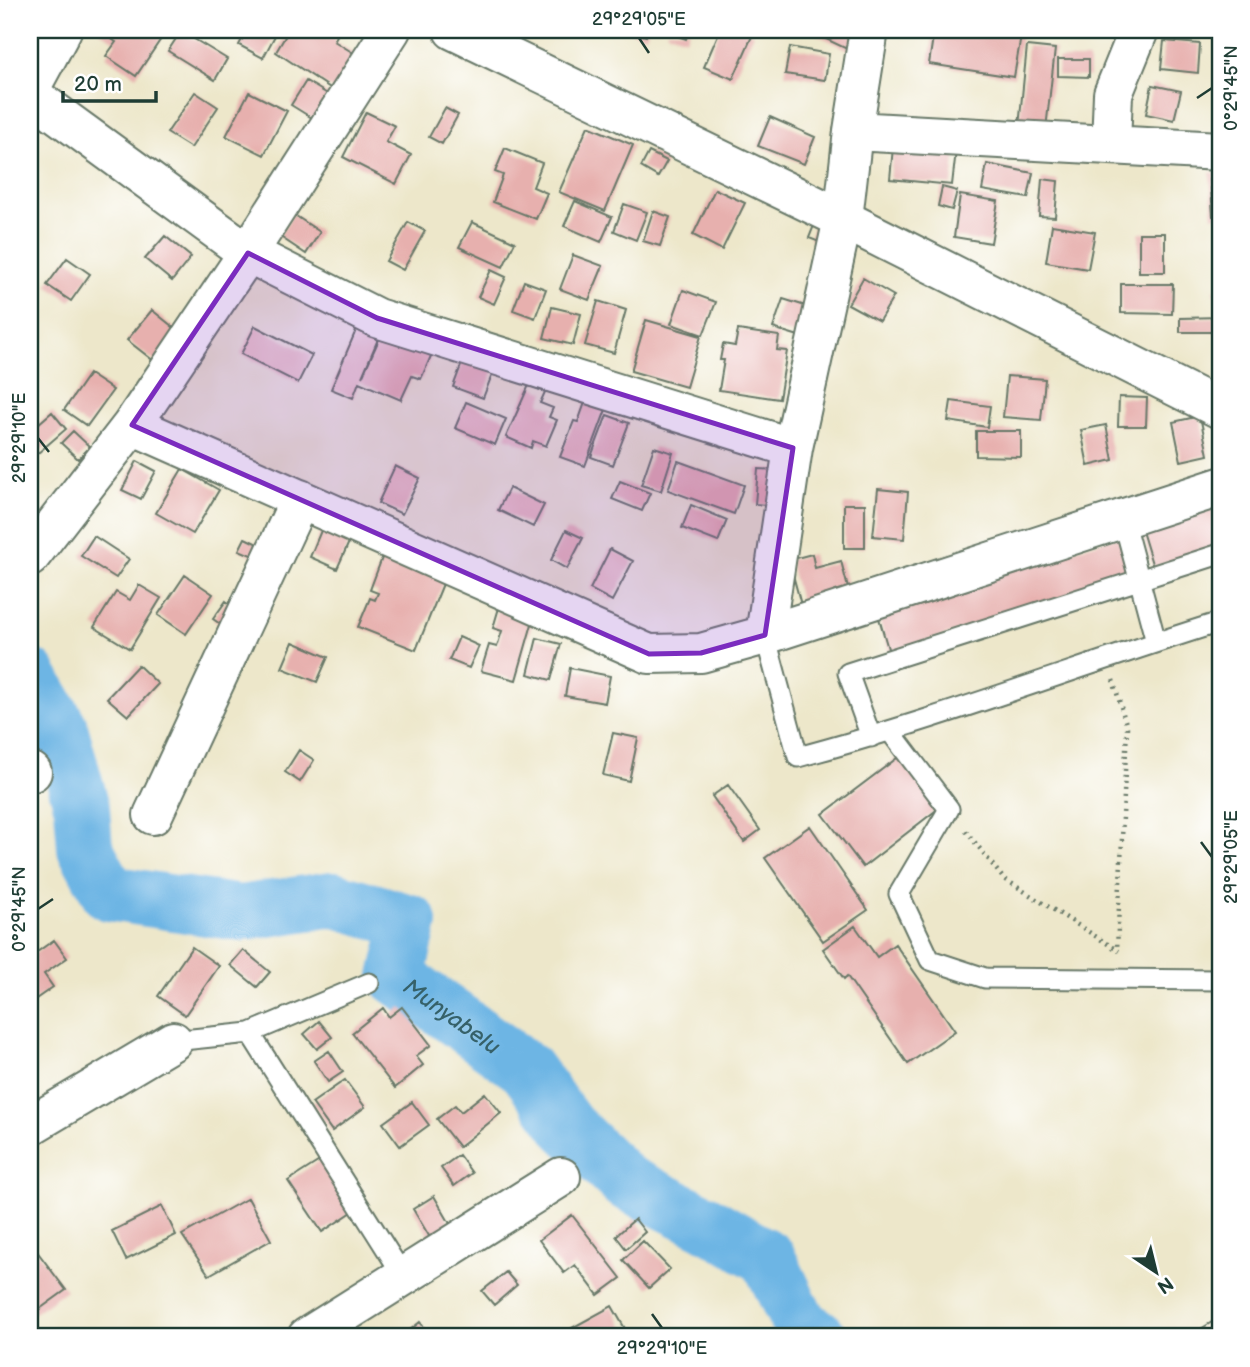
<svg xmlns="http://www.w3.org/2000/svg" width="1250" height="1367" font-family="'Balsamiq Sans',sans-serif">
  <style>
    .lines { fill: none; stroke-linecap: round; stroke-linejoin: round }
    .river { stroke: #6db5e4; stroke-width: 56 }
    .building { fill: #e7b0ae }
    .lane-casing { stroke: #677868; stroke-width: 23 }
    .street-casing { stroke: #677868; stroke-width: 42 }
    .secondary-casing { stroke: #677868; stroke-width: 42 }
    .path { stroke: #677868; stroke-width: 4.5; stroke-dasharray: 2 5; stroke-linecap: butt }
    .lane { stroke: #fff; stroke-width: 19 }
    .street { stroke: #fff; stroke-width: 38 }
    .secondary { stroke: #fff; stroke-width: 38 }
    .marked { fill: #7b2cbf; fill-opacity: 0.2; stroke: #7b2cbf; stroke-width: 5; stroke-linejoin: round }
    .ticks { fill: none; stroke: #1f3d34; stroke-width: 2.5 }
    .labels { text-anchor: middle; stroke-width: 7; stroke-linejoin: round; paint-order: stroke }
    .water-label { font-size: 23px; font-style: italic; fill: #366169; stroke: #fff }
    .neatline { fill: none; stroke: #1f3d34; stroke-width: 2.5 }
    .ticks-label { font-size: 18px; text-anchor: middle; fill: #1f3d34 }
  </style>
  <rect width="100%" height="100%" fill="#fff"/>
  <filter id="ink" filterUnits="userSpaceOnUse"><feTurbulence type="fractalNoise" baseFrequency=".0143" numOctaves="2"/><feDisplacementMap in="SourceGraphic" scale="14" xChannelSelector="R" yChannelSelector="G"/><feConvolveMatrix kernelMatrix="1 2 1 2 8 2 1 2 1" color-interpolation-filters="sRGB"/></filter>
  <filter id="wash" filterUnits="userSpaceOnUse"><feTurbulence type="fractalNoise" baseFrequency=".00686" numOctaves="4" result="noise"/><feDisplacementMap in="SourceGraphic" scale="28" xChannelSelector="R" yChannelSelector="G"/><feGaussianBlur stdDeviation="1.57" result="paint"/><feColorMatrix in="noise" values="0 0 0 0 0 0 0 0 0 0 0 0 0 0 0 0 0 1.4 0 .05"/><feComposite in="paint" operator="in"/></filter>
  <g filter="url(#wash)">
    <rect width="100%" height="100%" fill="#ede7ca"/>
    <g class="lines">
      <!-- river -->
      <path class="river" id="s1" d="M30 676 60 728 82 808 85 848 109 893 240 913 333 899 410 922 397 977 526 1069 568 1127 625 1182 705 1222 768 1258 796 1317 805 1327 819 1337"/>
    </g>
    <g id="blocks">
      <!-- building -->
      <path class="building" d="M98 30H167L136 76 106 56 116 42Z
        M247 30H278L263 58 239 45Z
        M289 30H335L339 32 334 41 373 65 350 101 276 52Z
        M625 30H648L646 36Z
        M667 30H689L686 39 666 32Z
        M720 30H744L753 34 733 79 704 67Z
        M807 30H858L849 50Z
        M934 30H1022L1014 77 929 64Z
        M1181 30H1197L1196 35Z
        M181 31 227 59 215 80 168 51Z
        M30 32 42 40 30 61Z
        M1164 41 1200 44 1198 73 1161 69Z
        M1027 46 1055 49 1046 129 1019 127Z
        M790 47 829 54 825 80 785 74Z
        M1058 59H1089V77L1058 76Z
        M306 81 344 104 328 128 291 105Z
        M1152 85 1181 91 1174 120 1146 114Z
        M195 92 218 107 191 148 167 133Z
        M249 92 287 111 264 155 226 136Z
        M445 108 458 115 442 144 429 137Z
        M366 112 395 126 386 142 411 155 396 184 343 157Z
        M770 117 815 137 804 164 758 146Z
        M588 126 633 145 605 211 559 192Z
        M894 137 957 142 952 185 890 179Z
        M505 148 542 163 533 187 547 193 536 219 493 202 503 175 495 172Z
        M649 152 667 161 658 177 641 167Z
        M987 164 1033 173 1028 198 982 190Z
        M1220 172V216H1213L1210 173Z
        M1042 179 1058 181 1055 217 1039 216Z
        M942 187 957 191 952 210 938 206Z
        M715 189 745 203 722 250 693 235Z
        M960 195 998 201 991 243 954 237Z
        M575 201 612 217 601 242 564 226Z
        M624 204 647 212 636 240 614 231Z
        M653 211 670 217 660 246 643 241Z
        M293 214 320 232 306 254 279 236Z
        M408 222 425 231 403 270 386 261Z
        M472 222 515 242 503 267 459 247Z
        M815 223 833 229 827 245 809 238Z
        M1052 225 1095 232 1088 269 1046 262Z
        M1139 233H1165V272H1139Z
        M165 236 191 257 172 281 145 259Z
        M573 255 603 266 589 300 560 289Z
        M67 258 90 274 71 301 47 285Z
        M491 270 506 277 494 304 478 297Z
        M863 278 894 296 879 321 848 304Z
        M524 281 546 289 535 318 513 310Z
        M1121 284H1173L1172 314 1121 313Z
        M1220 289V314L1218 315 1214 290Z
        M683 290 716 302 703 335 671 324Z
        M783 299 815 309 805 338 773 328Z
        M598 301 626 310 614 353 585 345Z
        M552 307 581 314 573 345 544 338Z
        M152 310 183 335 159 365 127 340Z
        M362 316 384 325 362 377 385 326 419 350 431 356 421 379 412 376 401 400 359 382 353 398 331 389Z
        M1220 317V332H1180V318Z
        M646 320 701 336 686 387 631 371Z
        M255 326 312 355 298 383 241 354Z
        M738 330 779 336 777 350 787 351 779 399 719 390 724 360H720L723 344 735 346Z
        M465 355 495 367 483 398 453 387Z
        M89 374 113 390 87 426 64 410Z
        M1007 376 1045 379 1041 420 1003 417Z
        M529 385 545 392 540 403 553 408 549 417 557 420 546 446 533 441 531 448 506 437Z
        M587 397 608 404 585 466 560 457 574 421 578 422Z
        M1119 397 1147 398 1146 426H1118Z
        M951 401 990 406 987 427 948 421Z
        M466 402 506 419 495 445 455 428Z
        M52 412 66 429 38 453 30 443V431Z
        M607 415 629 423 613 465 591 457Z
        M1200 416 1208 455 1181 461 1173 422Z
        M1106 425 1113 460 1088 466 1081 430Z
        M73 431 90 447 78 459 61 443Z
        M976 431H1021V457L976 456Z
        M654 447 673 453 661 491 641 485Z
        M137 461 156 471 141 499 122 490Z
        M678 461 744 485 734 514 668 490Z
        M395 466 420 478 402 514 378 503Z
        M182 469 219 490 193 534 156 513Z
        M758 469 779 470 777 506 755 504Z
        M620 481 650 493 642 511 612 499Z
        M509 488 544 505 533 527 498 510Z
        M878 489 908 492 904 539 873 536Z
        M844 504H865V548H844Z
        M691 505 727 520 718 542 682 528Z
        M1220 507V546L1153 567 1142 531Z
        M322 528 350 540 337 569 310 557Z
        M566 530 583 538 567 569 551 560Z
        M1131 533 1144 577 889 652 876 608Z
        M94 536 129 559 116 578 81 556Z
        M245 538 268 549 263 560 239 550Z
        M610 549 633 561 612 601 590 589Z
        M385 550 447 574 416 650 358 627 370 598 375 600 378 593 370 590Z
        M812 554 815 568 841 561 849 592 801 605 789 560Z
        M185 575 213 594 186 634 158 615Z
        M139 585 161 598 130 649 94 627 116 592 130 600Z
        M226 601 249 617 236 635 213 619Z
        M501 601 536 610 516 680 481 671 489 645 497 647 502 631 493 628Z
        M459 637 479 646 469 668 449 660Z
        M537 638 561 644 551 680 528 674Z
        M293 642 328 657 317 682 282 668Z
        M138 665 158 684 128 716 107 698Z
        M570 668 610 676 605 703 565 696Z
        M613 733 638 738 629 781 603 775Z
        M909 749 948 801 863 867 823 814Z
        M299 750 314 760 300 782 285 772Z
        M728 785 760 830 744 842 712 796Z
        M810 826 868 910 823 941 765 858Z
        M855 926 877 957 895 944 955 1031 908 1064 847 976 844 979 823 949Z
        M54 940 67 958 44 974 53 987 30 1003V957Z
        M192 947 219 966 185 1015 158 996Z
        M243 950 270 972 257 987 230 965Z
        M402 1007 431 1045 416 1056 423 1065 395 1088 352 1033 383 1008 389 1017Z
        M319 1021 332 1037 317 1049 304 1034Z
        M329 1051 343 1072 328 1082 314 1061Z
        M345 1080 365 1107 332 1131 312 1103Z
        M485 1093 501 1113 459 1147 437 1119 455 1105 461 1112Z
        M412 1102 429 1125 400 1146 383 1123Z
        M459 1155 472 1173 454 1186 441 1168Z
        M321 1160 361 1206 322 1232 288 1181Z
        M434 1196 456 1234 435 1246 413 1209Z
        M248 1198 271 1240 209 1275 182 1235Z
        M162 1206 176 1235 126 1260 112 1231Z
        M572 1215 621 1278 598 1295 575 1265 564 1273 539 1240Z
        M635 1219 645 1232 626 1249 616 1236Z
        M643 1241 670 1269 649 1288 623 1260Z
        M30 1249 33 1253 36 1250 66 1290 30 1316Z
        M506 1272 517 1285 494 1305 482 1291Z
        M612 1306 628 1334 623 1337H577L572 1328Z
        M1220 1317V1337H1188Z
        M420 1322 431 1337H407L405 1334Z"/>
    </g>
  </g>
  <g filter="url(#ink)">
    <use href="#blocks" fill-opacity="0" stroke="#677868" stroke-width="2"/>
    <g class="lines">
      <!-- lane casing -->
      <g class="lane-casing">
        <path id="lane" d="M1123 519 1156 642
          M765 635 798 757C941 719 1079 666 1220 622
          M890 731 949 809 899 894 930 960 985 978 1220 980
          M871 737 848 673 1220 554
          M250 1033 369 983
          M173 1041 250 1033 404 1277"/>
      </g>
      <!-- street casing -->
      <g class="street-casing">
        <path id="street" d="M30 89 62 30
          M30 94 248 253 377 318 793 448
          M853 131 1220 151
          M1111 144 1113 94 1139 30
          M132 425 649 654 701 653 765 635 1220 487
          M30 557 132 425 248 253 391 30
          M765 635 793 448 843 219 853 131 869 30
          M30 773 32 772
          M153 815 300 499
          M30 1126 173 1041
          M307 1337 561 1177"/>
      </g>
      <!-- secondary casing -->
      <g class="secondary-casing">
        <path id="secondary" d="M453 30 843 219 1220 409"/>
      </g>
      <!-- path -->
      <path class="path" d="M1113 680 1127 727 1117 950
        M966 831 1003 878 1119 951"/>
      <!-- lane -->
      <use href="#lane" class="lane"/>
      <!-- street -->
      <use href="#street" class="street"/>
      <!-- secondary -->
      <use href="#secondary" class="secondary"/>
    </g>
  </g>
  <!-- marked area -->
  <path class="marked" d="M248 253 377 318 793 448 765 635 701 653 649 654 132 425Z"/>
  <!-- ticks -->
  <path class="ticks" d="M639 38 649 53M1197 98 1212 88M38 438 49 452M1201 842 1212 857M38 909 53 899M652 1314 662 1328"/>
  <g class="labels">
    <!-- water labels -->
    <g class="water-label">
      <text dy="8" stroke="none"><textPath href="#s1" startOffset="665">Munyabelu</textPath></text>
    </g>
  </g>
  <!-- margin -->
  <rect width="1250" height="1367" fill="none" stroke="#fff" stroke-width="77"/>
  <!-- north arrow -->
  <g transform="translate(1156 1272) rotate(145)" stroke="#ffffff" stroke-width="5" paint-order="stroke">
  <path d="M0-5L12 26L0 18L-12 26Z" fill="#1f3d34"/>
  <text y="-10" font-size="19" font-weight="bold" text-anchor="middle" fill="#1f3d34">N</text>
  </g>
  <!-- scale -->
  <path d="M63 91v10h93v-10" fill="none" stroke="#1f3d34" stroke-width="3.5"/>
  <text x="74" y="91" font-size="21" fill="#1f3d34" stroke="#ffffff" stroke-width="5" paint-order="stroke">20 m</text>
  <rect x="38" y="38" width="1174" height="1290" class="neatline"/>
  <g class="ticks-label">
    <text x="639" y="25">29°29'05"E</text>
    <text transform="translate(1231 88) rotate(-90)" y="6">0°29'45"N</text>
    <text transform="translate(19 438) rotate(-90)" y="6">29°29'10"E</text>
    <text transform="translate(1231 857) rotate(-90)" y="6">29°29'05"E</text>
    <text transform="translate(19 909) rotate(-90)" y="6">0°29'45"N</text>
    <text x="662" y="1354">29°29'10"E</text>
  </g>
</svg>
